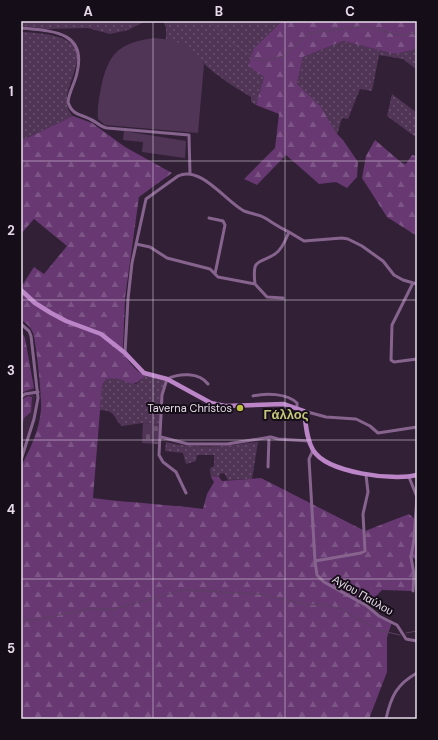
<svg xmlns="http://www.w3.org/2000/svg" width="438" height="740" font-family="'DM Sans',sans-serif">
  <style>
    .built { fill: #3d2642 }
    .grass { fill: url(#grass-dots) }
    .forest { fill: url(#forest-firs) }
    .cemetery { fill: url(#cemetery-stones) }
    .garden { fill: #513557 }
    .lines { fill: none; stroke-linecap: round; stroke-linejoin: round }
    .stream { stroke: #5a425f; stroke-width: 1 }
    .street { stroke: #86648e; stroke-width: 3 }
    .secondary { stroke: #bb85c8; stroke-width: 4.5 }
    .grid { fill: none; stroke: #e7dbea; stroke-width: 1; stroke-opacity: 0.55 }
    .poi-dot { fill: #bdbf43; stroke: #150d17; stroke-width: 1.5 }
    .labels { text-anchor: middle; stroke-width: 4; stroke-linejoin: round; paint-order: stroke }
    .poi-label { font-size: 11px; fill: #e7dbea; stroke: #150d17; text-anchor: end }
    .street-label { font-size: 11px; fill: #e7dbea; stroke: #150d17 }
    .quarter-label { font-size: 13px; font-weight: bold; fill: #c5c77a; stroke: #150d17 }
    .neatline { fill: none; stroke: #e7dbea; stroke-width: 1.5 }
    .grid-label { font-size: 13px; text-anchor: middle; font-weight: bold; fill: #e7dbea }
  </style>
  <defs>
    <pattern id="grass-dots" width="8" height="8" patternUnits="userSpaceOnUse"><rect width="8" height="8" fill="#513557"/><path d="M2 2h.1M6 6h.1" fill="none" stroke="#6a526f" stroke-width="1.8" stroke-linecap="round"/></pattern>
    <pattern id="forest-firs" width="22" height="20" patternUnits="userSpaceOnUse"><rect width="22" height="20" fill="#673872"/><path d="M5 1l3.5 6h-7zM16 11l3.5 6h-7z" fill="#7d5486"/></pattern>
    <pattern id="cemetery-stones" width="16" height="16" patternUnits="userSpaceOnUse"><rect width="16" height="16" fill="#513557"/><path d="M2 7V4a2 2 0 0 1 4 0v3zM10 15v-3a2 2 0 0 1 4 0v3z" fill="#6a526f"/></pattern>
  </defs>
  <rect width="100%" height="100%" fill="#322036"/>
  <!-- built -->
  <path class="built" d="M21 330 25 338 35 397 33 419 21 454Z"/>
  <!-- grass -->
  <path class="grass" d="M21 21H146L128 30 110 34 88 28 48 29 21 26Z
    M163 21H282L255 47 248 66 264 77 256 105 251 102V97C240 90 229 84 219 76 199 63 191 43 166 40V28Z
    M21 32C127 35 45 88 73 116L25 139 21 137Z
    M343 41 395 54 417 49V70L403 59 379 55 372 91 360 89 348 119 342 118 337 135 297 84 303 57Z
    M392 94 417 113V138L387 116Z
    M146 376 165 381 161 396 160 425 143 423 122 426C112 417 117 411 100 410L102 386 106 379 118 378 136 384Z
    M166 442C199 450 224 446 258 442L252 479 228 480 224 473 220 474 219 477H211L210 468 214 466V455H197L196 461 186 464 183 453 165 451Z"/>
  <!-- forest -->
  <path class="forest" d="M282 21H417V49L395 54 343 41 303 57 297 84 321 107 336 133 343 140 358 162 357 177 347 188 336 182 319 184 286 155 257 185 244 179 275 148 279 114 256 105 264 77 248 66 254 48Z
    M73 116 92 123 125 147 172 173 139 197 125 298 123 347C124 358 136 372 146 376 131 387 135 384 119 379 115 378 110 379 106 379L102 386 93 498C130 503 166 504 203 509L207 494 214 482 211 477H219L222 481 261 478 365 531 409 514 417 521V560L412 558 414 574 413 591 382 590 367 605 379 616 392 622 387 637V672L369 719H21V466C30 450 40 428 41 409 42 398 36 342 33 333 30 326 27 324 21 320V295L25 290 21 287 34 267 44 274 67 246 34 219 21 234V137L25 139Z
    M375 140 402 163 406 164 412 155 417 156V236L387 217 362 178 366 156Z
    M21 330 25 338 34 388 21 393Z
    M28 396 32 397 31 412 24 418 21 432V400Z"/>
  <!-- cemetery -->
  <path class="cemetery" d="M143 423 160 425 159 444 142 443Z"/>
  <!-- garden -->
  <path class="garden" d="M154 38 172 40 190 48 204 64 198 133 105 125 98 119C97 108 99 98 101 88 108 53 119 43 154 38Z
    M124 131 186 141 185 158 142 152 143 142 123 140Z"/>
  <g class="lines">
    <!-- stream -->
    <path class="stream" d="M209 21 236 46 261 61 284 56 309 33 364 26 399 35 417 33
      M21 621 40 619 88 609H114L184 590 259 594 309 605 323 604 341 609 378 630 400 635
      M406 633 417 631"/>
    <!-- street -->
    <path class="street" d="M21 28C52 31 87 31 77 73 75 83 69 92 68 102 72 115 80 114 90 119 97 122 100 127 107 128L189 135 190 174
      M209 218 223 221 225 225 215 274
      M289 232 304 241 342 238 348 239 362 246 383 261 394 275 403 280 417 284
      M136 244 150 247 167 258 210 269 218 277 255 284 267 297 283 298
      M413 283 392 325 391 360 394 362 417 359
      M21 324 29 331 31 336 38 398 34 419 21 460
      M125 353 128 299 132 263 146 199 178 176C201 165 226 202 244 211 251 214 259 214 265 218 273 223 280 228 289 232 286 239 282 250 275 254 258 265 252 257 255 284
      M253 396C265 393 287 393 297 403V408
      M21 397 25 394 38 392
      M304 411 326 417 356 419 370 426 378 433 417 427
      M161 437 188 444H227L271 437 278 439 309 441
      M313 450 309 459 315 561
      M268 467 269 437
      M366 475 368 492 363 514 365 551 361 553 315 561 317 575 324 582 367 606 379 616 397 625 406 639 417 641
      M409 477 417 497 414 539 411 557 414 574 413 591
      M186 493 176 472 163 462 159 455 162 395 167 379C179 373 199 372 208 384
      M386 719C391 696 397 684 417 673"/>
    <!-- secondary -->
    <path class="secondary" d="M21 290 35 303 51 313 66 321 101 334 125 353 144 373 167 379 211 403 225 406 284 404 304 411C306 424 306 438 313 450 327 473 393 481 417 475"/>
  </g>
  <!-- grid -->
  <path class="grid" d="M153 21V719M285 21V719M21 161H417M21 300H417M21 440H417M21 579H417"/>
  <!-- markers -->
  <circle class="poi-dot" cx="240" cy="408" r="4"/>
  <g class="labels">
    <!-- poi labels -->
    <g class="poi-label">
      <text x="232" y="412">Taverna Christos</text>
    </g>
    <!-- street labels -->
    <g class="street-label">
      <text transform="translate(363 595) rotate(30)" y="4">Αγίου Παύλου</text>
    </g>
    <!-- quarter labels -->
    <g class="quarter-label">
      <text x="286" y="419">Γάλλος</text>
    </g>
  </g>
  <!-- border -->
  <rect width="438" height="740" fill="none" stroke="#150d17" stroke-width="44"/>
  <rect x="22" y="22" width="394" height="696" class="neatline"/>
  <g class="grid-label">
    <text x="88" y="16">A</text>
    <text x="219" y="16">B</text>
    <text x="350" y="16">C</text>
    <text x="11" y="96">1</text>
    <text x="11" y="235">2</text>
    <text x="11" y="375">3</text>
    <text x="11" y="514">4</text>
    <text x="11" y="653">5</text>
  </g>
</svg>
